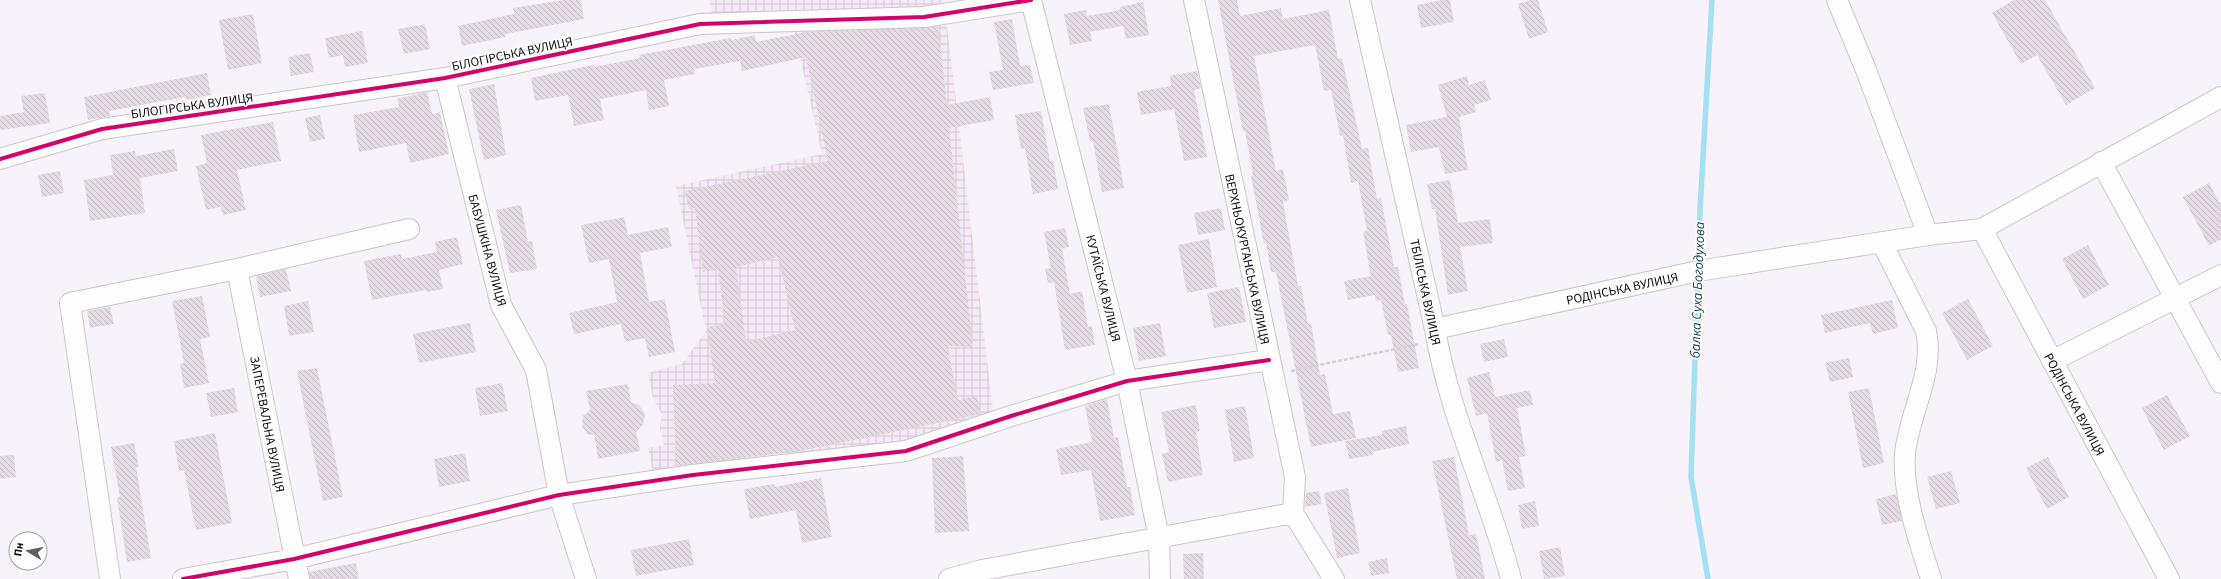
<svg xmlns="http://www.w3.org/2000/svg" width="2221" height="579" font-family="'Source Sans 3',sans-serif">
  <style>
    .industrial { fill: url(#industrial-grid) }
    .lines { fill: none; stroke-linecap: round; stroke-linejoin: round }
    .stream { stroke: #a3e0f4; stroke-width: 5.5 }
    .building { fill: url(#building-back-hatch); fill-rule: evenodd }
    .minor-casing { stroke: #cbc5cc; stroke-width: 22 }
    .path { stroke: #d3d2d5; stroke-width: 2.5; stroke-dasharray: 4 2; stroke-linecap: butt }
    .minor { stroke: #fefdfe; stroke-width: 20 }
    .cycleway-casing { stroke: #fff; stroke-width: 6 }
    .cycleway { stroke: #d6006c; stroke-width: 4 }
    .labels { text-anchor: middle; stroke-width: 3.5; stroke-linejoin: round; paint-order: stroke }
    .street-label { font-size: 13px; fill: #120c12; stroke: #fff }
    .water-label { font-size: 14px; font-style: italic; fill: #143e48; stroke: #fff }
  </style>
  <defs>
    <pattern id="industrial-grid" width="8" height="8" patternUnits="userSpaceOnUse"><rect width="8" height="8" fill="#f6e8f8"/><path d="M0 4h8M4 0v8" fill="none" stroke="#d2c6d4"/></pattern>
    <pattern id="building-back-hatch" width="6" height="6" patternUnits="userSpaceOnUse"><rect width="6" height="6" fill="#e6dae4"/><path d="M-1 5l2 2M0 0l6 6M5-1l2 2" fill="none" stroke="#c4bac3"/></pattern>
  </defs>
  <rect width="100%" height="100%" fill="#f8f2fa"/>
  <!-- industrial -->
  <path class="industrial" d="M709 0H944L994 419 904 448 654 477 648 448 664 445 660 428 662 414 653 399 648 373 682 364 706 331 676 186 822 154 793 27 713 19Z"/>
  <g class="lines">
    <!-- stream -->
    <path class="stream" d="M1708 579 1691 477 1700 210 1712 0"/>
  </g>
  <!-- building -->
  <path class="building" d="M564 0H581L584 19 505 34 506 37 462 46 458 26 514 14 513 8Z
    M1218 0H1237L1240 16 1281 8 1283 19 1329 10 1338 59 1342 58 1362 149 1368 148 1377 199 1381 198 1394 267H1398L1405 304H1407L1419 368 1398 372 1391 335H1388L1381 300 1376 301 1375 295 1348 300 1344 281 1371 276 1363 232 1367 231 1358 181 1351 183 1343 135 1340 136 1331 90 1324 91 1315 45 1254 56 1276 171 1283 169 1289 200 1283 202 1298 286H1301L1308 324 1311 323 1320 375 1325 374 1333 414 1350 411 1356 438 1311 447 1276 272H1271L1266 243 1264 244 1251 176 1253 175 1245 131 1243 132Z
    M1442 0H1450L1454 22 1421 28 1417 5Z
    M1531 0H1538L1548 32 1529 39 1518 4Z
    M2014 0H2045L2095 88 2066 105 2037 55 2021 64 1992 13Z
    M1143 2 1149 35 1126 39 1123 26 1090 32 1092 41 1070 45 1064 14 1086 10 1087 16 1120 10V7Z
    M253 14 262 63 228 70 219 20Z
    M1012 19 1020 66 1030 65 1034 83 993 90 989 72 1003 70 994 22Z
    M425 24 430 49 404 54 398 29Z
    M938 26 947 105 990 97 994 120 949 128 973 347 947 346 958 400 977 396 981 414 800 451 676 466 673 385 715 383 707 327 725 324 718 270 703 272 695 208 689 209 685 191 828 161 806 57 742 71 740 61 694 69 695 74 664 80 669 106 649 110 646 90 600 99 604 120 574 126 568 95 535 101 531 78 593 65 594 67 640 58 639 55 731 38 732 40 755 35 756 42 807 32ZM778 257 795 330 746 342 736 267Z
    M362 31 368 63 345 67 343 55 329 58 325 38Z
    M310 53 314 72 291 76 288 57Z
    M1197 71 1201 88 1194 90 1207 157 1184 161 1174 109 1141 115 1137 92 1171 86 1170 76Z
    M207 73 211 95 186 100 185 97 109 111 110 116 88 120 84 97Z
    M1467 76 1469 85 1485 80 1491 100 1474 105 1476 112 1459 117 1468 170 1445 174 1439 147 1411 152 1406 125 1447 117 1438 85Z
    M494 84 506 155 484 160 469 89Z
    M427 92 432 114 440 112 449 154 410 163 406 143 359 152 353 115 399 107 397 99Z
    M45 93 50 123 0 130V116L24 112 21 96Z
    M1109 104 1124 188 1102 192 1093 141H1090L1083 108Z
    M1041 111 1050 161 1053 160 1058 189 1033 194 1025 148 1021 149 1015 115Z
    M320 115 325 139 310 142 305 118Z
    M273 122 281 161 237 170 246 210 223 215 221 207 206 210 196 166 207 163 201 135Z
    M174 149 178 171 140 178 145 213 90 221 84 180 113 175 110 155 135 151 136 156Z
    M60 171 64 193 42 197 38 175Z
    M1450 180 1458 223 1490 219 1493 243 1460 247 1468 291 1448 295 1435 209H1432L1427 184Z
    M2209 183 2221 205V239L2209 246 2183 197Z
    M521 205 528 242 532 241 537 269 510 273 496 210Z
    M1221 208 1225 230 1198 235 1194 213Z
    M624 217 628 235 668 227 672 247 640 253 649 302 665 299 675 352 649 357 645 338 625 342 621 324 574 334 569 313 617 302 609 259 589 263 581 225Z
    M1065 228 1069 247 1062 249 1070 294 1082 291 1088 327 1092 326 1095 345 1065 350 1054 282 1048 283 1045 269 1051 268 1044 232Z
    M457 237 463 264 439 270 443 289 426 292V290L372 300 364 261 401 254 402 259 437 252 435 242Z
    M1209 239 1217 287 1187 293 1178 245Z
    M2088 245 2109 285 2083 299 2062 259Z
    M286 269 291 291 260 297 256 276Z
    M1239 287 1246 322 1214 328 1207 293Z
    M202 296 210 337 200 339 209 383 184 388 180 364 184 363 172 301Z
    M1968 299 1993 346 1967 360 1942 313Z
    M1892 300 1898 328 1873 334 1870 323 1825 333 1821 315Z
    M308 301 314 332 289 336 284 306Z
    M110 307 114 324 90 328 87 311Z
    M470 323 476 352 419 363 413 334Z
    M1160 323 1166 356 1139 361 1133 328Z
    M1504 339 1508 357 1484 362 1480 344Z
    M1849 358 1853 377 1830 382 1825 363Z
    M317 368 343 497 323 501 297 371Z
    M1489 372 1495 397 1530 390 1533 405 1517 408 1526 456 1519 457 1525 488 1508 491 1502 460 1496 462 1487 413 1476 416 1467 378Z
    M502 383 508 411 480 416 475 388Z
    M628 384 631 402 639 405 645 414 643 425 636 432 640 451 598 459 594 435 587 434 582 426 583 416 590 410 586 391Z
    M234 388 238 412 211 417 206 393Z
    M1869 388 1884 463 1863 468 1848 392Z
    M2167 395 2190 436 2164 450 2142 408Z
    M1107 399 1114 438 1118 437 1127 487H1130L1135 515 1100 521 1091 470 1061 475 1056 449 1092 442 1085 406Z
    M1196 405 1200 431 1196 432 1203 475 1168 482 1162 454 1169 452 1161 412Z
    M1245 406 1254 458 1234 462 1225 410Z
    M1406 426 1409 444 1372 452 1373 455 1349 459 1345 441 1382 435V431Z
    M215 433 232 523 196 530 184 470 179 471 174 441Z
    M134 443 139 467H136L151 558 127 562 117 498 120 497 111 447Z
    M465 453 470 481 439 487 434 459Z
    M14 455 16 477 0 479V456Z
    M963 456 969 531 935 533 932 458Z
    M1454 457 1469 535 1476 534 1485 579H1457L1432 461Z
    M2048 457 2069 497 2047 509 2026 468Z
    M1951 471 1960 503 1936 509 1927 477Z
    M821 478 832 537 802 543 796 510 750 519 744 489 774 484 775 487Z
    M1348 488 1360 553 1337 558 1324 493Z
    M1319 491 1322 504 1305 507 1306 493Z
    M1896 494 1902 521 1882 525 1876 499Z
    M1535 501 1539 526 1522 529 1518 505Z
    M689 539 694 565 636 576 631 550Z
    M1560 547 1565 576 1544 579 1539 551Z
    M1203 553 1204 579H1184L1183 554Z
    M1387 558 1389 573 1371 576 1368 562Z
    M356 563 359 579H310L309 572Z"/>
  <g class="lines">
    <!-- minor casing -->
    <g class="minor-casing">
      <path id="minor" d="M1031 0 1127 381 1159 538 1160 579
        M1194 0 1295 477 1293 513 1334 579
        M1360 0 1435 329C1449 415 1489 495 1511 579
        M1837 0 1866 70 1928 235
        M445 78 501 305 536 370 559 495 586 579
        M0 159 102 129 445 78 700 24 924 17 1031 0
        M2101 162 2221 383
        M1982 229 2169 579
        M1882 243 1926 331C1935 374 1909 412 1905 454 1902 493 1919 541 1931 579
        M237 269 299 579
        M1435 329 1698 271 1928 235 1982 229 2221 97
        M2052 361 2221 275
        M110 579 70 303 237 269 409 229
        M183 579 294 559 559 495 693 475 906 451 1011 416 1127 381 1269 360
        M949 579 982 570 1293 513"/>
    </g>
    <!-- path -->
    <path class="path" d="M1291 371 1419 344"/>
    <!-- minor -->
    <use href="#minor" class="minor"/>
    <!-- cycleway casing -->
    <g class="cycleway-casing">
      <path id="cycleway" d="M0 159 102 129 445 78 700 24 924 17 1031 0
        M183 579 294 559 559 495 693 475 906 451 1011 416 1127 381 1269 360"/>
    </g>
    <!-- cycleway -->
    <use href="#cycleway" class="cycleway"/>
  </g>
  <g class="labels">
    <!-- street labels -->
    <g class="street-label">
      <text transform="translate(512 53) rotate(-12)" y="5">БІЛОГІРСЬКА ВУЛИЦЯ</text>
      <text transform="translate(192 105) rotate(-8)" y="5">БІЛОГІРСЬКА ВУЛИЦЯ</text>
      <text transform="translate(488 250) rotate(75)" y="5">БАБУШКІНА ВУЛИЦЯ</text>
      <text transform="translate(1248 259) rotate(78)" y="5">ВЕРХНЬОКУРГАНСЬКА ВУЛИЦЯ</text>
      <text transform="translate(1104 288) rotate(76)" y="5">КУТАЇСЬКА ВУЛИЦЯ</text>
      <text transform="translate(1622 288) rotate(-12)" y="5">РОДІНСЬКА ВУЛИЦЯ</text>
      <text transform="translate(1426 292) rotate(78)" y="5">ТБІЛІСЬКА ВУЛИЦЯ</text>
      <text transform="translate(2075 404) rotate(62)" y="5">РОДІНСЬКА ВУЛИЦЯ</text>
      <text transform="translate(268 424) rotate(79)" y="5">ЗАПЕРЕВАЛЬНА ВУЛИЦЯ</text>
    </g>
    <!-- water labels -->
    <g class="water-label">
      <text transform="translate(1697 290) rotate(-88)" y="5">балка Суха Богодухова</text>
    </g>
  </g>
  <!-- north arrow -->
  <g transform="translate(28 551) rotate(280)"><circle r="19" fill="#ffffff" stroke="#a09ea0"/>
  <path d="M0-3L7 15L0 10L-7 15Z" fill="#625c63"/>
  <text y="-6" font-size="11" font-weight="bold" text-anchor="middle" fill="#120c12">Пн</text>
  </g>
</svg>
